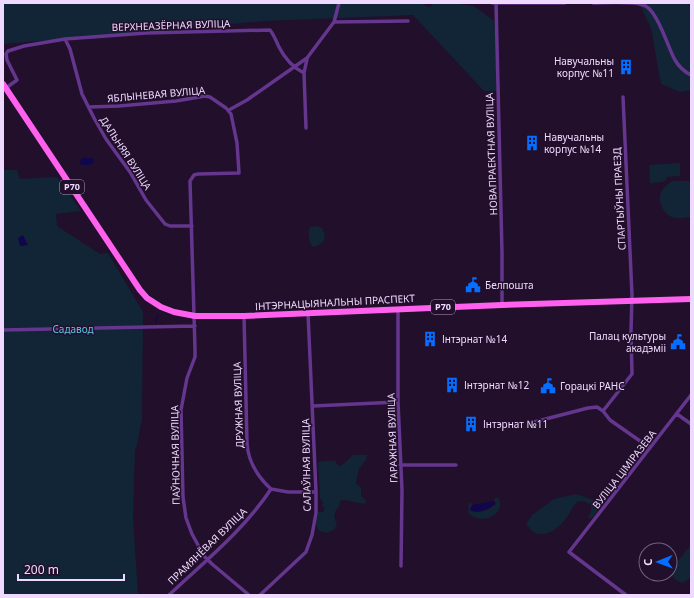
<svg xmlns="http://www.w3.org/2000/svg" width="694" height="598" font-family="'Noto Sans',sans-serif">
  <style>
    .green { fill: #112536 }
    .water { fill: #0f064c }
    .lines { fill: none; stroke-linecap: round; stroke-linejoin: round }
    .stream { stroke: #0f064c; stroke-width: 1 }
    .street { stroke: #64368e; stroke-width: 3.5 }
    .primary { stroke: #ff60ed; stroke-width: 6 }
    .labels { text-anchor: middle; stroke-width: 3; stroke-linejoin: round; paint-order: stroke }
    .shield { fill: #210f2b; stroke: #b29cbf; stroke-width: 1 }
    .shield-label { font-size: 9px; font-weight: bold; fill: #f0d9ff }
    .street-label { font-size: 10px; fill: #f0d9ff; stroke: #210f2b }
    .poi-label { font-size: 10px; fill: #f0d9ff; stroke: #210f2b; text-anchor: start }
    .park-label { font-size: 10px; fill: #5bc8e9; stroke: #210f2b }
  </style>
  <rect width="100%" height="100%" fill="#210f2b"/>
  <!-- green -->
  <path class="green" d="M3 3H421L424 5 430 7 433 3H452L474 6 494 21 500 91H484L413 15 264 21 3 44Z
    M639 3H688L691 10V90L680 92 661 84 651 28Z
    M680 163V176L666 177V180L663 182 650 183 649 165Z
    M3 170H17L20 179 57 177 81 211 56 214 57 226 100 254 108 253 143 312 142 419 137 445 135 450 133 517 138 595H3Z
    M672 181H691V217C686 217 680 219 675 218 664 216 657 202 661 192 663 188 668 184 672 181Z
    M316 226 322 228C328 239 324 244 313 247 309 243 307 232 310 227Z
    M353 455H367L366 460 359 469 356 483 361 488V496L366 500 365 504 344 500 340 501 339 507 336 510 334 516 337 525 335 529 327 533 319 531 316 525 318 512H323L325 508 322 506 323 502 320 498 318 463 322 461H335L338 465 341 466Z
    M576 494 599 502 611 494 592 518H588L591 511V505L586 502 578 501C573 505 571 512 567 517 561 526 550 536 538 534 533 533 529 527 526 524L532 515 554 499Z
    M498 497C508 515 480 526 468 513L469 502 472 504 470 510C478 515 489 510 496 504L494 499Z
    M691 545V577L688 580 682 583C676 580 670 577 671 569Z"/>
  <!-- water -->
  <path class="water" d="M84 158H93L94 162 90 165H81L80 160Z
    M23 235 28 245 20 246 18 238Z
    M494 501 495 504C488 509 478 514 470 510L471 507 473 505Z"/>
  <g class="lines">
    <!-- stream -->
    <path class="stream" d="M156 323V319L159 314"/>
    <!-- street -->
    <path class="street" d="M492 3H565
      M496 3 502 253V305
      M593 3C606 3 632 1 643 5 657 8 668 48 675 60 679 67 685 72 691 75
      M334 22 339 3
      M65 39 70 49 82 94 94 118 106 139 130 172 146 200 165 224 170 226H192
      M304 73 307 59
      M6 88 17 80 7 60 6 54 8 51 24 46 65 39 146 33 270 30C274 35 276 41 279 47 285 59 292 67 304 73L306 128
      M89 107 119 106 176 101 205 96 210 97 226 108 231 114 237 143 239 173 198 174 194 175 190 181 195 349V357L187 378 181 410 183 497 186 518 192 534 204 556 212 564 249 595
      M229 110 247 100 307 58 334 22 408 21
      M398 309V402L402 490 401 566
      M244 316 247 443C248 461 258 477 271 489L288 492H316
      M3 330 195 326
      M313 406 398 402
      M603 411 632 374 631 331 632 295 623 97
      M677 414 691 424
      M534 422 588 408 597 407 603 411 610 420 650 448
      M400 465H456
      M169 595C204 562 244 530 271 489
      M260 595 306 552 312 535 316 513V492L308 313
      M626 595 569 552 691 395"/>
    <!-- primary -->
    <path class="primary" d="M3 84 140 290 147 298 161 307 174 312 195 316H244L502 305 691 299"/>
  </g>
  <!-- icons -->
  <defs>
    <g id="building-bare" transform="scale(1.2)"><path d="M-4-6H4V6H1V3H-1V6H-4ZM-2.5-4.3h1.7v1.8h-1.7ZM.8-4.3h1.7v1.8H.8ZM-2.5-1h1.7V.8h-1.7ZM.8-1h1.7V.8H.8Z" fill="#056dff" stroke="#210f2b" stroke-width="2.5" paint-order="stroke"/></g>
    <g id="civic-bare" transform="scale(1.2)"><path d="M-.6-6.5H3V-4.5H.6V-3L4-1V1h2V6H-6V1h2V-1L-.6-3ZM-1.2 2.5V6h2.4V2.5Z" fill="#056dff" stroke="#210f2b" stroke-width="2.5" paint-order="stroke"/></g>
  </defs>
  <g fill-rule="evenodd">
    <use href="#building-bare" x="626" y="67"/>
    <use href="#building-bare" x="532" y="143"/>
    <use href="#civic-bare" x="473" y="285"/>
    <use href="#building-bare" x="430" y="339"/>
    <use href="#civic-bare" x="678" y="342"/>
    <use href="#building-bare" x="452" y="385"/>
    <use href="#civic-bare" x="548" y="386"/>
    <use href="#building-bare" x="471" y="424"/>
  </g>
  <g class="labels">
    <!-- shield labels -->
    <g class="shield">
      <rect x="60" y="180" width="24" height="14" rx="3"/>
      <rect x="431" y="300" width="24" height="14" rx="3"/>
    </g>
    <g class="shield-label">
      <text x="72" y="190">Р70</text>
      <text x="443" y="310">Р70</text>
    </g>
    <!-- street labels -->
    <g class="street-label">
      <text transform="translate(171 25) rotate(-2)" y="4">ВЕРХНЕАЗЁРНАЯ ВУЛІЦА</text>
      <text transform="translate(156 94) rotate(-5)" y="4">ЯБЛЫНЕВАЯ ВУЛІЦА</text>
      <text transform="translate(126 153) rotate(57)" y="4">ДАЛЬНЯЯ ВУЛІЦА</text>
      <text transform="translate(491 154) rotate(-92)" y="4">НОВАПРАЕКТНАЯ ВУЛІЦА</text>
      <text transform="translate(619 199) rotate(-93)" y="4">СПАРТЫЎНЫ ПРАЕЗД</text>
      <text transform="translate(335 302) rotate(-3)" y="4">ІНТЭРНАЦЫЯНАЛЬНЫ ПРАСПЕКТ</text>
      <text transform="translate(238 405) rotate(-92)" y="4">ДРУЖНАЯ ВУЛІЦА</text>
      <text transform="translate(392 438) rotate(-92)" y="4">ГАРАЖНАЯ ВУЛІЦА</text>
      <text transform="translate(175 455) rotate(-91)" y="4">ПАЎНОЧНАЯ ВУЛІЦА</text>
      <text transform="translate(306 465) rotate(-91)" y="4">САЛАЎІНАЯ ВУЛІЦА</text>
      <text transform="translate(624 469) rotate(-52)" y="4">ВУЛІЦА ЦІМІРАЗЕВА</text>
      <text transform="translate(207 546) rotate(-44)" y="4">ПРАМЯНЁВАЯ ВУЛІЦА</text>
    </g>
    <!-- poi labels -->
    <g class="poi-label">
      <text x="614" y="65" text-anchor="end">Навучальны<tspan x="614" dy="12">корпус №11</tspan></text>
      <text x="544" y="141">Навучальны<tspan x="544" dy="12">корпус №14</tspan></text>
      <text x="485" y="289">Белпошта</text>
      <text x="666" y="340" text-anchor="end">Палац культуры<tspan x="666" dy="12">акадэміі</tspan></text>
      <text x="442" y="343">Інтэрнат №14</text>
      <text x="464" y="389">Інтэрнат №12</text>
      <text x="560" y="390">Горацкі РАНС</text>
      <text x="483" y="428">Інтэрнат №11</text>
    </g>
    <!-- park labels -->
    <g class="park-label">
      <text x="73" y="333">Садавод</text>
    </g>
  </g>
  <!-- border -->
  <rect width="694" height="598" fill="none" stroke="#f0d9ff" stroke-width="8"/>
  <!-- north arrow -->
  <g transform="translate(658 562) rotate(269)"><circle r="19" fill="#210f2b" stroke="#746080"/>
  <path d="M0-3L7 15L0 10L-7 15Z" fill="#056dff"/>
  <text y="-6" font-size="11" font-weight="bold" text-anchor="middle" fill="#f0d9ff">С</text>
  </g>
  <!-- scale -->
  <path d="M18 574v6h106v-6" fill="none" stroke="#f0d9ff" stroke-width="2"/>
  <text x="24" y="574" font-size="12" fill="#f0d9ff" stroke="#210f2b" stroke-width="3" paint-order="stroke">200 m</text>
</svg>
